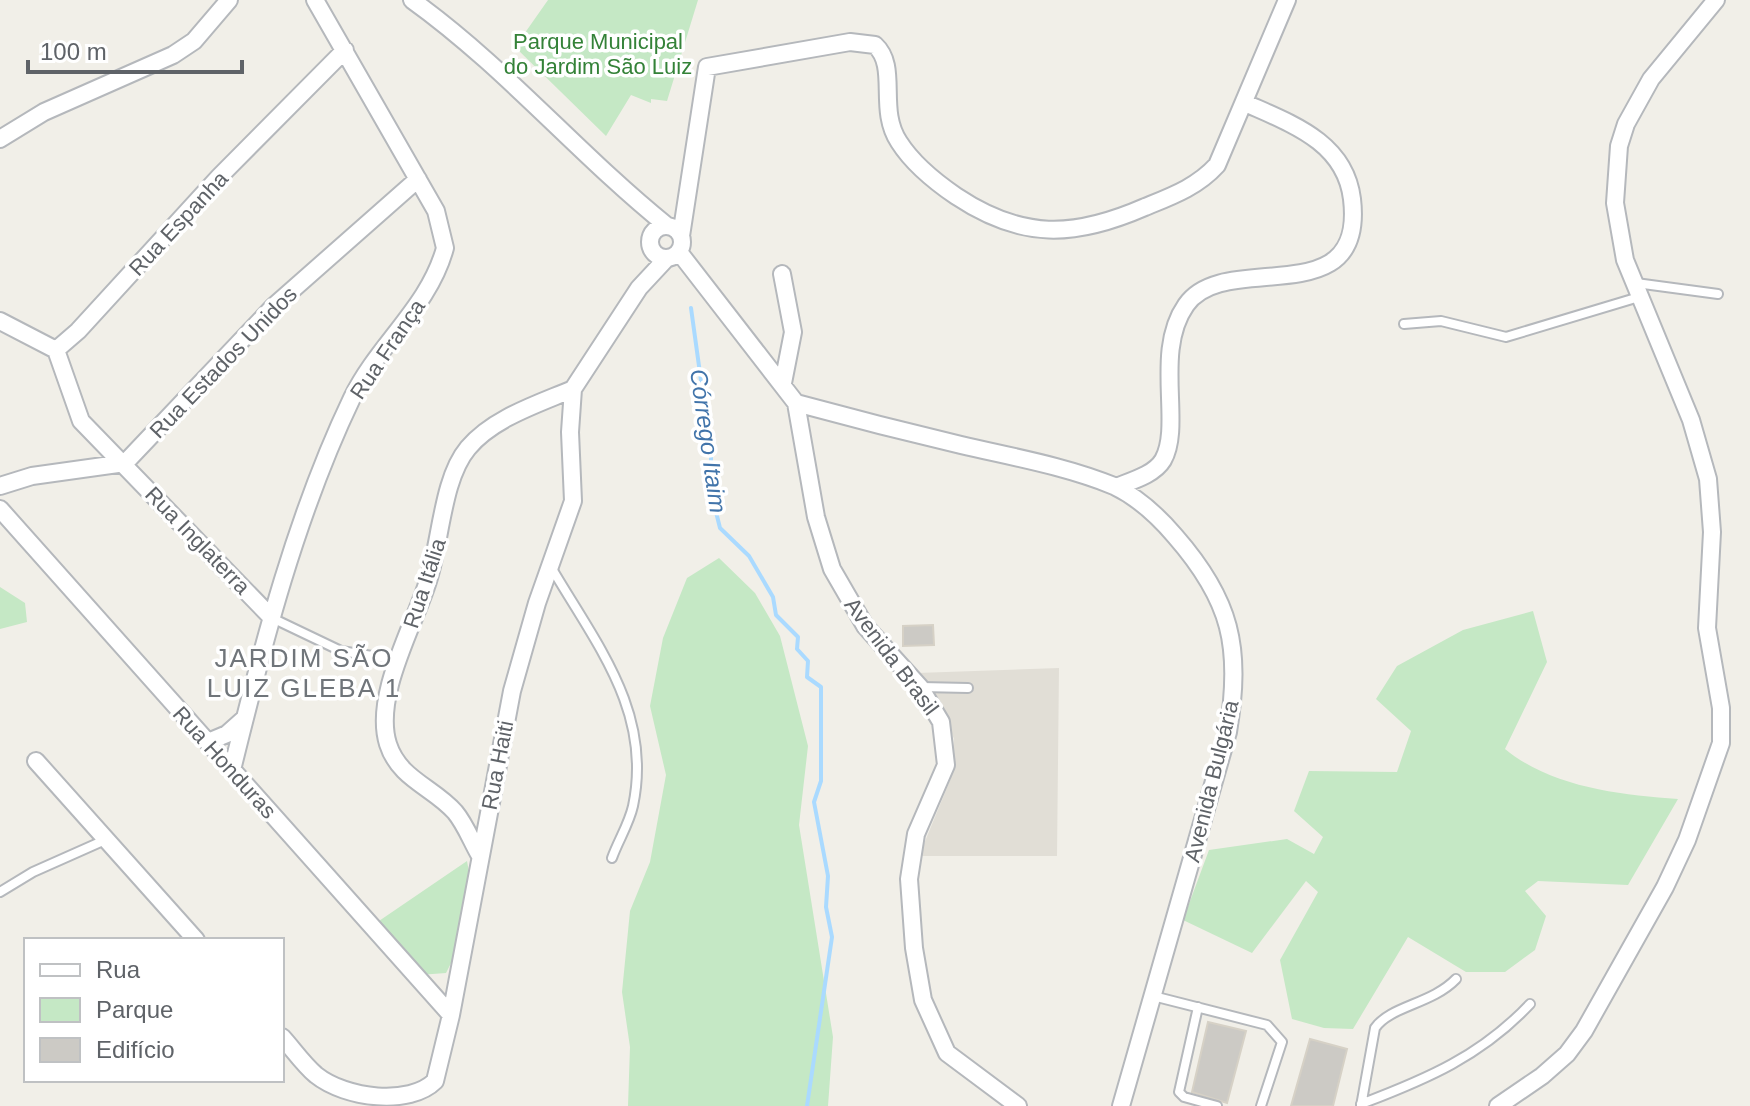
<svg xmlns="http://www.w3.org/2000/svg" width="1750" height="1106" font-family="Arial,sans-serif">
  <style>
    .education { fill: #e1ded6 }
    .green { fill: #c5e8c5 }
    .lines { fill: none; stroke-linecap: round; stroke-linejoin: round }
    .stream { stroke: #aadaff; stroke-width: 4 }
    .building { fill: #cccac5; stroke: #d6d1c6; stroke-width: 2 }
    .service-casing { stroke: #b5b8bc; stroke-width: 12 }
    .minor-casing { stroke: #b5b8bc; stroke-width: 20 }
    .service { stroke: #fff; stroke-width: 8 }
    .minor { stroke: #fff; stroke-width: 16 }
    .labels { text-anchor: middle; stroke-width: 7; stroke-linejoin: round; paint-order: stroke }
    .park-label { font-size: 22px; fill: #348238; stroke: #fff }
    .street-label { font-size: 22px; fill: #5f6368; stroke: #fff }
    .water-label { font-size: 24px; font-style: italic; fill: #4174aa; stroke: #fff }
    .quarter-label { font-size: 26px; letter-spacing: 2px; fill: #70757a; stroke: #fff }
  </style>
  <rect width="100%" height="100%" fill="#f1efe8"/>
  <!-- education -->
  <path class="education" d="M1059 668 1057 856H919L951 778 954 739 940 701 917 673Z"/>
  <!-- green -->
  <path class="green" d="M548 0H698L667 101 651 99V103L631 95 606 136 515 47Z
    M719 558 755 593 780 636 808 746 799 825 833 1037 828 1106H628L630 1047 622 992 630 911 650 862 666 775 650 706 663 638 687 578Z
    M0 587 25 603 27 622 0 629Z
    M1533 611 1547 662 1505 749C1551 787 1619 795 1678 799L1628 885 1538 881 1525 891 1546 916 1535 950 1505 972H1466L1408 937 1353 1029 1324 1028 1292 1019 1280 960 1318 892 1306 881 1252 953 1183 920 1209 850 1287 839 1314 854 1323 837 1294 811 1309 771 1397 772 1411 731 1376 699 1397 666 1463 630Z
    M467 861 471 883 452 961 446 973 419 975 376 923Z"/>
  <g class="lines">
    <!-- stream -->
    <path class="stream" d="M691 308 711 453V492L720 528 749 556 773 597 776 615 798 637 797 649 808 661 807 677 821 687V781L814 802 828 876 826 907 832 937 807 1106"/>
  </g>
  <!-- building -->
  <path class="building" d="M933 625 934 645 903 646V626Z
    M1208 1022 1246 1031 1227 1103 1192 1092Z
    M1310 1039 1347 1049 1333 1106H1291Z"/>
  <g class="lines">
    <!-- service casing -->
    <g class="service-casing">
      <path id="service" d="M1636 283 1718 294
        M1404 324 1441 321 1506 337 1639 297
        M551 567C596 644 653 712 633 806 629 824 618 841 612 858
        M272 618 341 651 397 660
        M921 687 968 688
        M0 892 33 872 105 840
        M1153 996 1267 1025 1282 1042 1261 1106
        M1198 1007 1179 1092 1184 1097 1217 1106
        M1361 1104C1427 1079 1481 1056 1530 1004
        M1361 1106 1375 1028C1390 1006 1432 1004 1456 979"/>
    </g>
    <!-- minor casing -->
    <g class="minor-casing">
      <path id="minor" d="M412 0C504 66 578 154 666 225
        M0 139 44 112 173 55 194 41 229 0
        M650 242a16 16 0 1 1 32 0a16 16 0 1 1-32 0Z
        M681 236 707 67 850 42 875 45C899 67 877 109 899 142 913 164 934 181 956 196 1022 240 1074 238 1145 207 1172 196 1197 187 1217 165L1287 0
        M679 252 796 403 816 517 832 569 865 626 920 687 941 722 946 765 916 834 909 879 914 948 923 1000 947 1053 1018 1106
        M782 274 793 332 783 383
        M0 321 56 350 78 331 219 177 345 50
        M56 350 81 421 272 618
        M796 403C851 418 906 432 961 445 1012 457 1065 466 1114 486 1137 497 1158 516 1175 536 1231 600 1242 647 1228 732L1121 1106
        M0 486 32 476 125 463 274 306 418 179
        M1116 487C1131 481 1154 475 1163 460 1183 425 1153 352 1186 305 1225 248 1366 317 1352 199 1345 142 1292 124 1245 103
        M0 509 451 1015
        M208 742 227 734 245 718
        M36 761 196 940
        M232 770C263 644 296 515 352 398 378 344 429 307 445 248L436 211 315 0
        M479 854C471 840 465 824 455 812 433 787 399 779 388 744 373 696 414 626 428 581 441 541 442 479 468 448 493 418 538 404 573 389
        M282 1037C293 1049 303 1064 316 1075 346 1099 410 1106 435 1081L451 1015 512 691 537 603 573 501 570 432 573 389 639 288 666 259
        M1498 1106 1542 1076 1567 1054 1584 1031 1665 887 1687 840 1721 743V708L1707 628 1712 532 1708 479 1691 420 1625 260 1615 203 1619 146 1626 124 1651 79 1716 0"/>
    </g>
    <!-- service -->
    <use href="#service" class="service"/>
    <!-- minor -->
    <use href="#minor" class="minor"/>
  </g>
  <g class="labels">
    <!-- park labels -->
    <g class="park-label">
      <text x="598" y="49">Parque Municipal<tspan x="598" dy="25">do Jardim São Luiz</tspan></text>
    </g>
    <!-- street labels -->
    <g class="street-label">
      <text transform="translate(178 223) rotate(-47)" y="8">Rua Espanha</text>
      <text transform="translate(387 349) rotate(-56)" y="8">Rua França</text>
      <text transform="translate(223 362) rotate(-46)" y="8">Rua Estados Unidos</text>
      <text transform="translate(198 540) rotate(46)" y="8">Rua Inglaterra</text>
      <text transform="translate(424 583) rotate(-72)" y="8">Rua Itália</text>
      <text transform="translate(892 656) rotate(53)" y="8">Avenida Brasil</text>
      <text transform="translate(225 762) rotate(48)" y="8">Rua Honduras</text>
      <text transform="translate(497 765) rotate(-79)" y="8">Rua Haiti</text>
      <text transform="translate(1211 781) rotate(-76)" y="8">Avenida Bulgária</text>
    </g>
    <!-- water labels -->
    <g class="water-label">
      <text transform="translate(708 441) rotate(82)" y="8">Córrego Itaim</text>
    </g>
    <!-- quarter labels -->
    <g class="quarter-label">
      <text x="304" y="667">JARDIM SÃO<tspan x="304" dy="30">LUIZ GLEBA 1</tspan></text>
    </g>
  </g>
  <!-- legend -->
  <rect x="24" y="938" width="260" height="144" fill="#ffffff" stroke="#bfc1c3" stroke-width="2"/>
  <rect x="40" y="964" width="40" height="12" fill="#ffffff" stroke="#bfc1c3" stroke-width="2"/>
  <text x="96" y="978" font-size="24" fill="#5f6368">Rua</text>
  <rect x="40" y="998" width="40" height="24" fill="#c5e8c5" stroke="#bfc1c3" stroke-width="2"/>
  <text x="96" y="1018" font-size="24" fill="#5f6368">Parque</text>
  <rect x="40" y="1038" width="40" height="24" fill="#cccac5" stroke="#bfc1c3" stroke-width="2"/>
  <text x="96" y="1058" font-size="24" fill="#5f6368">Edifício</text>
  <!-- scale -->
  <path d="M28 60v12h214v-12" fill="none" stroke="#5f6368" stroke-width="4"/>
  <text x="40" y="60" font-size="24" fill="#5f6368" stroke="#ffffff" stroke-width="6" paint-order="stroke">100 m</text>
</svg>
